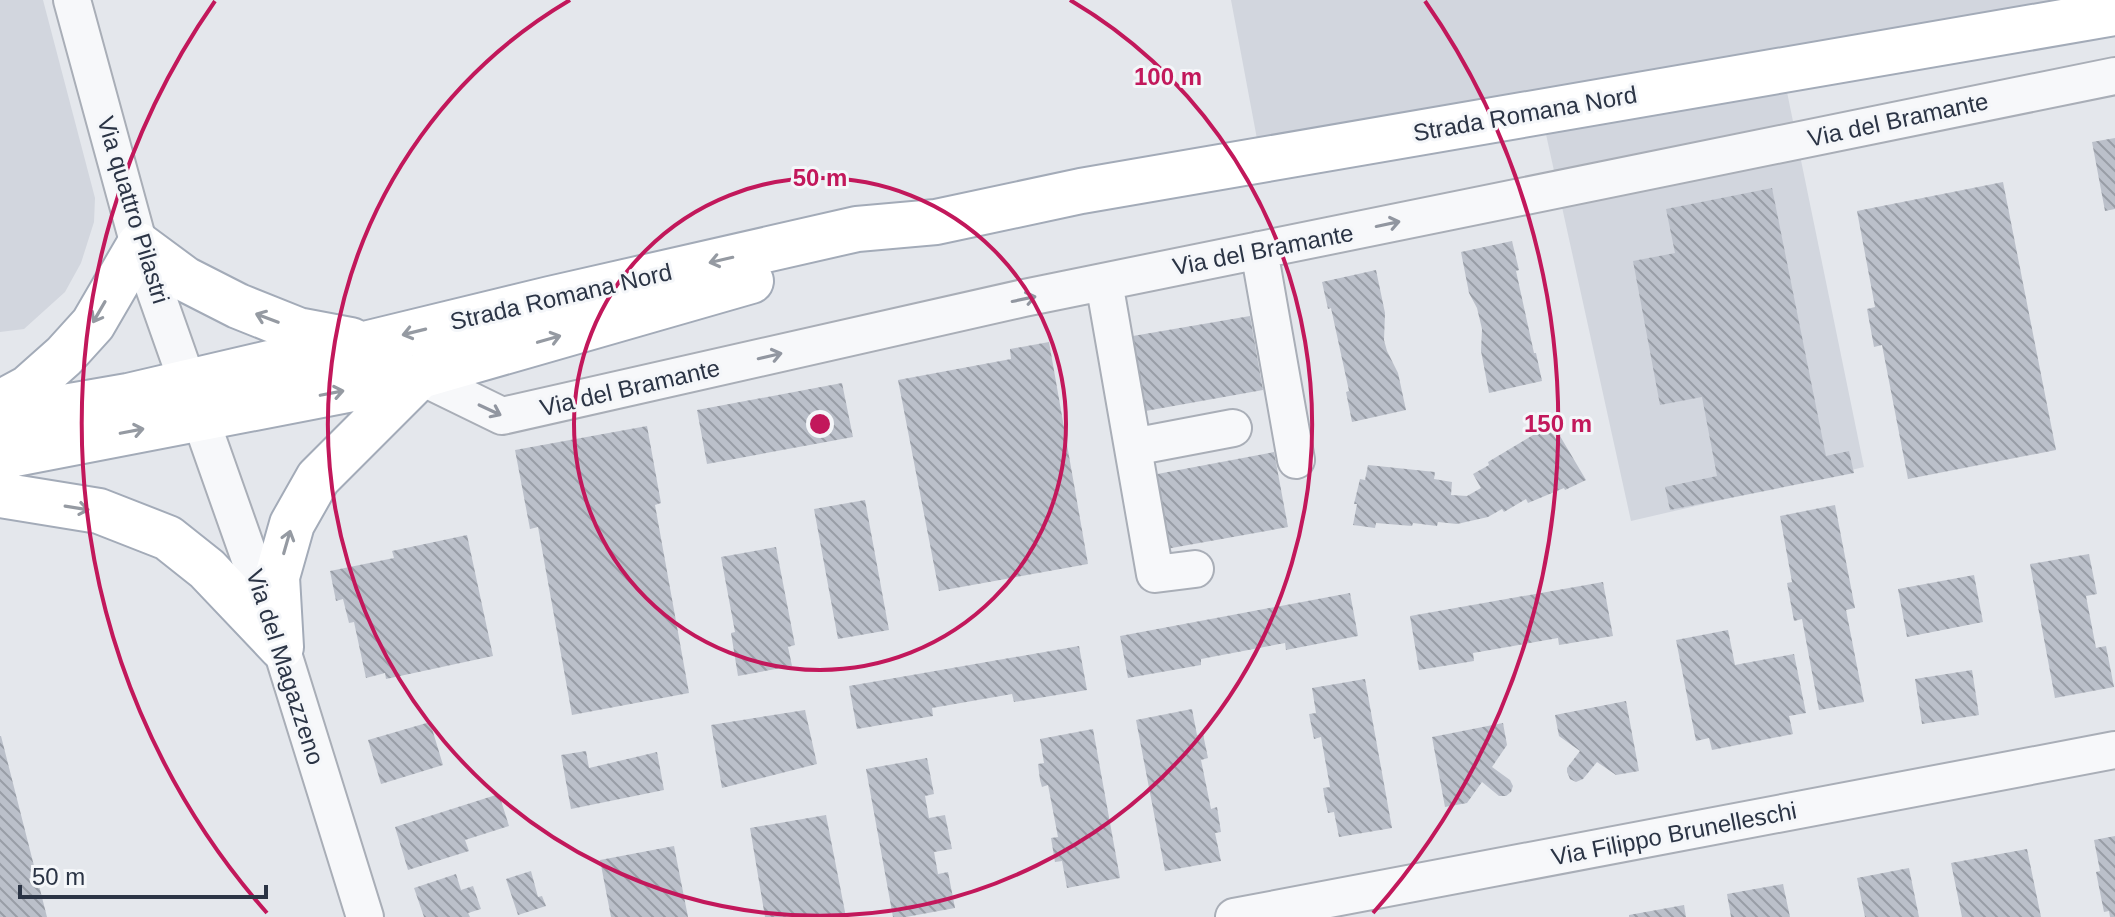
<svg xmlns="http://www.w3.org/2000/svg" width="2115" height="917" font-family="Arial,sans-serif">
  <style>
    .built { fill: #d2d6de }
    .building { fill: url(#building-back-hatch) }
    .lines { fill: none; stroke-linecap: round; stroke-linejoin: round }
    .minor-casing { stroke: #a9aeb7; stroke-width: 40 }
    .major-casing { stroke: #a3abb8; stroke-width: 48 }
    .minor { stroke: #f7f8fa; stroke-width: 36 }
    .major { stroke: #fff; stroke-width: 44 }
    .oneway { stroke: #9196a0 }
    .oneway2 { stroke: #959aa2 }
    .ring { fill: none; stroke: #c2185b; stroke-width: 4 }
    .labels { text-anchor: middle; stroke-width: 6; stroke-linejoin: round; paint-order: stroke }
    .street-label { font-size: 24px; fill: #2b3445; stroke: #f4f6f9 }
    .centre { fill: #c2185b; stroke: #f4f6f9; stroke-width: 4 }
    .ring-label { font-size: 24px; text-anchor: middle; font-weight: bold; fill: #c2185b; stroke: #f4f6f9; stroke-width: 6; stroke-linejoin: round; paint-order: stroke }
  </style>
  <defs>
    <pattern id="building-back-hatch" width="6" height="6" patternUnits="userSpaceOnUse" patternTransform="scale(2)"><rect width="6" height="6" fill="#bbc0ca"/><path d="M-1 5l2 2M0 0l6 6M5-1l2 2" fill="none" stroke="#989da6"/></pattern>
  </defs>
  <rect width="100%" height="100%" fill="#e4e7ec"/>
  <!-- built -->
  <path class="built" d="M0 0H43L95 198 94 222 81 263 65 292 24 329 0 332Z
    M1231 0H2071L1780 58 1864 467 1631 521 1540 107 1260 155Z"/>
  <!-- building -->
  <path class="building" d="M2115 138V209L2105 211 2092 142Z
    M2003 182 2056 450 1908 479 1882 345 1874 347 1867 309 1875 307 1857 211Z
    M1772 188 1826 456 1849 451 1854 473 1670 510 1665 487 1717 476 1702 397 1660 405 1633 261 1675 253 1666 209Z
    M1512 241 1519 270 1516 271 1534 353H1536L1542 381 1489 393 1481 351 1482 329 1477 308 1469 293 1461 252Z
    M1376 270 1385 313 1384 340 1387 351 1398 373 1406 410 1352 422 1346 392 1349 391 1331 308 1328 309 1322 282Z
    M1250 316 1263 390 1140 412 1127 337Z
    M1049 342 1088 564 939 591 898 380 1011 359 1010 349Z
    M842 383 853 437 707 464 697 410Z
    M647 426 661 503 655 505 689 693 572 715 538 527 530 529 515 450Z
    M1548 426 1556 439 1560 436 1586 480 1565 490 1564 488 1528 503 1526 499 1504 512 1502 509 1488 517 1457 524 1438 522 1437 526 1413 523 1412 526 1376 523 1375 528 1353 525 1357 504H1354L1360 479 1365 480 1368 465 1435 472 1434 479 1452 482 1451 495 1467 496 1481 488 1473 474 1489 465 1488 462Z
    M1274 452 1288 527 1166 549 1152 475Z
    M865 500 889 630 838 639 814 509Z
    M1835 505 1855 608 1846 610 1864 702 1819 710 1802 619 1794 621 1787 583 1792 582 1780 516Z
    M467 535 493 656 386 679 385 673 366 678 354 622 349 623 343 599 336 601 330 571 394 558 392 551Z
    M776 547 795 645 788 647 792 666 738 676 731 633 735 632 721 557Z
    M2089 554 2097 594 2086 596 2096 648 2106 646 2114 687 2055 698 2030 564Z
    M1974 575 1983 622 1907 637 1898 589Z
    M1603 582 1613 636 1559 645 1558 638 1473 653 1474 661 1419 670 1410 616Z
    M1350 593 1358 636 1286 650 1285 643 1201 659V665L1128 678 1120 636Z
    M1728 630 1735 665 1794 654 1806 713 1789 716 1793 734 1712 750 1709 738 1696 741 1676 640Z
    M1079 646 1087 690 1014 702 1012 694 932 708 933 716 857 729 849 686Z
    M1972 670 1979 715 1922 724 1915 679Z
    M1365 679 1392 828 1339 837 1334 812 1328 813 1325 800 1323 788 1330 787 1321 737 1314 739 1309 714 1316 713 1312 688Z
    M1626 701 1639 771 1616 775 1597 762 1583 779 1576 782 1570 779 1567 772V768L1580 751 1559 736 1555 715Z
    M1192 709 1197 735 1203 734 1208 758 1201 760 1211 809 1217 807 1221 832 1215 833 1221 861 1165 871 1136 720Z
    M805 710 817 764 722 788 711 725Z
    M430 722 443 765 381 784 368 740Z
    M1503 723 1507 745 1492 767 1510 780 1513 786 1511 792 1506 796H1499L1482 782 1467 803 1445 807 1432 737Z
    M1093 729 1120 878 1067 888 1062 861 1055 862 1051 838 1058 837 1048 785 1042 787 1040 780 1038 764 1044 763 1040 739Z
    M0 736H1L47 917H0Z
    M586 751 589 768 657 752 664 790 571 809 561 755Z
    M927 758 934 794 925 796 929 818 945 815 952 849 934 852 938 874 948 872 955 908 906 917H893L866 769Z
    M499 794 509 826 465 840 469 851 408 870 395 827Z
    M826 815 846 917H765L750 828Z
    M2115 836V917H2110L2109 911 2104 912 2096 872 2100 871 2094 840Z
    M674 846 688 917H611L600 860Z
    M2027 849 2041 917H1962L1951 863Z
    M1909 868 1919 917H1865L1857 878Z
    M531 871 538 897 542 896 546 906 518 915 506 879Z
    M456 874 461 890 473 886 481 909 468 913 470 917H424L414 888Z
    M1783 884 1790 917H1731L1727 894Z
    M1684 905 1686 917H1629V915Z"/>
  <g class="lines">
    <!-- minor casing -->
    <g class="minor-casing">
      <path id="minor" d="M72 0 139 245 281 647 365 917
        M1259 250 1296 460
        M1104 282 1155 574 1195 569
        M420 376 502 416 1024 298 2115 76
        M1133 447 1233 428
        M1234 917 2115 750"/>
    </g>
    <!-- major casing -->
    <g class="major-casing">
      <path id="major" d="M0 403 28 388 64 356 93 324 139 245 185 279 238 306 298 330 351 340
        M0 418 128 396 278 361 369 343 550 299 857 229 936 222 1081 191 2115 13
        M0 457 420 376 751 281
        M0 495 99 511 168 538 207 569 281 647
        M281 647 277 577 292 524 318 478 420 376"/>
    </g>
    <!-- minor -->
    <use href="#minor" class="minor"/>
    <!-- major -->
    <use href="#major" class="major"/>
  </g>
  <!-- one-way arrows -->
  <defs><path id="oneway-shaft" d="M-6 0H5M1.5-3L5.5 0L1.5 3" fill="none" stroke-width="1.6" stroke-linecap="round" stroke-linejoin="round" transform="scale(2)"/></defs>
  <g class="oneway">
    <use href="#oneway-shaft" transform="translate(1388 224) rotate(-12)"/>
    <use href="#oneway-shaft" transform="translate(1024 299) rotate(-12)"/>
    <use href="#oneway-shaft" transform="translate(770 356) rotate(-13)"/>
    <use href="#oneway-shaft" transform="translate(490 410) rotate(25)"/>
  </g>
  <g class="oneway2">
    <use href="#oneway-shaft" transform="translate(721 260) rotate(167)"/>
    <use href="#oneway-shaft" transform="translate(99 312) rotate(120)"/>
    <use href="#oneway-shaft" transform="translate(267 318) rotate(-159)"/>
    <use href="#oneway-shaft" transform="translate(414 332) rotate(166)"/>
    <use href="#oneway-shaft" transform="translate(549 339) rotate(-16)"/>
    <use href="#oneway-shaft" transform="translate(332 393) rotate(-11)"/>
    <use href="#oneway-shaft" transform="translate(132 431) rotate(-11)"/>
    <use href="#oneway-shaft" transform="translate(77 508) rotate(9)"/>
    <use href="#oneway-shaft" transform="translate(287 542) rotate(-74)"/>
  </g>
  <!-- distance rings -->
  <g class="ring">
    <circle cx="820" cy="424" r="246"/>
    <path d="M1070 0A492 492 0 1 1 570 0"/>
    <path d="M267 913A738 738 0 0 1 215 1M1425 1A738 738 0 0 1 1373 913"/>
  </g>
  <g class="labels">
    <!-- street labels -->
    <g class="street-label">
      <text transform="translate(1525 114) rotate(-10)" y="8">Strada Romana Nord</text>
      <text transform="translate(1898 120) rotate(-12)" y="8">Via del Bramante</text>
      <text transform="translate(133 210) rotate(73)" y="8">Via quattro Pilastri</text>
      <text transform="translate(1263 250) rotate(-11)" y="8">Via del Bramante</text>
      <text transform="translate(561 297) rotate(-13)" y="8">Strada Romana Nord</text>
      <text transform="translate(630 388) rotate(-13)" y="8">Via del Bramante</text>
      <text transform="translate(285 667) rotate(72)" y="8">Via del Magazzeno</text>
      <text transform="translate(1674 834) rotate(-11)" y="8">Via Filippo Brunelleschi</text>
    </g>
  </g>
  <circle cx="820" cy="424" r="12" class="centre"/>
  <g class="ring-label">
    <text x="1168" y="85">100 m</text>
    <text x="820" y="186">50 m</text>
    <text x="1558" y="432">150 m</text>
  </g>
  <!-- scale -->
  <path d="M20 885v12h246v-12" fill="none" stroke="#2b3445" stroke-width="4"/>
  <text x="32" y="885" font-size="24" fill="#2b3445" stroke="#f4f6f9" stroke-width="6" paint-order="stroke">50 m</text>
</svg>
